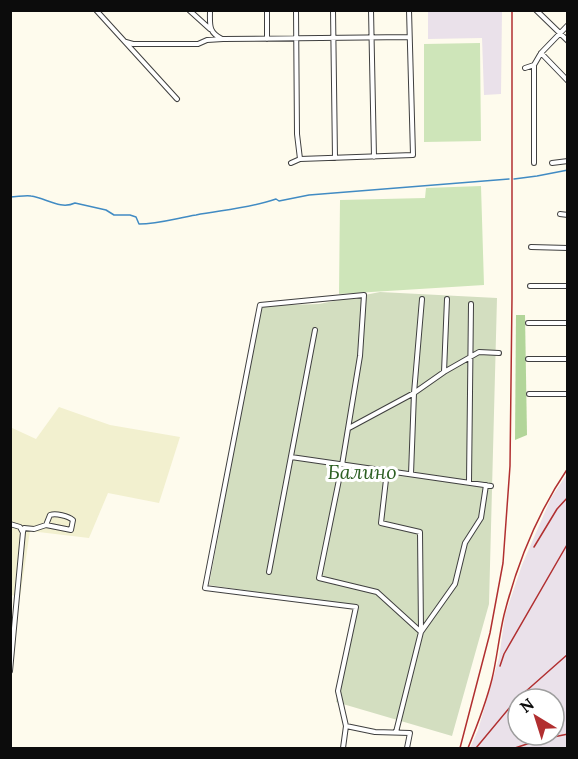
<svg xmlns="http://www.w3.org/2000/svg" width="578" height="759" font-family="Lora,serif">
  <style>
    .industrial { fill: #eae1ea; fill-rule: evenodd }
    .farmland { fill: #f2f0cf }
    .green { fill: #cee5b9 }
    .forest { fill: #b2d599 }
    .cemetery { fill: #d3dec0 }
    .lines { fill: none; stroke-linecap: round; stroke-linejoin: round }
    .stream { stroke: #418bc3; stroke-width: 1.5 }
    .street-casing { stroke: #3f3f3f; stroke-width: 6 }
    .street { stroke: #fff; stroke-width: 4 }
    .rail { stroke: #b12f30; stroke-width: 1.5 }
    .labels { text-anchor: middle; stroke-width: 6; stroke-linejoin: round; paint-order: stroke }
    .park-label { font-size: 20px; font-style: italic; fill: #2c5f22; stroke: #fff }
  </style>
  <rect width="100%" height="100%" fill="#fefbed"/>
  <!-- industrial -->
  <path class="industrial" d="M428 11H502L501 94 484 95 482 38 428 39Z
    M567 474V748H470L478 730 499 658 505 615 522 565 551 498ZM518 699H554V735H518Z"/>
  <!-- farmland -->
  <path class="farmland" d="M59 407 110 425 180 437 159 503 108 493 89 538 30 531 20 597 11 595 10 427 36 439Z"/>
  <!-- green -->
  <path class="green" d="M480 43 481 141 424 142V44Z
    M481 186 484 285 339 294 340 200 425 198 426 188Z"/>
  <!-- forest -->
  <path class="forest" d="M516 315H525L527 435 515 440Z"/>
  <!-- cemetery -->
  <path class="cemetery" d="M380 292 497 298 489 604 452 736 336 702 355 607 209 585 261 306 319 304Z"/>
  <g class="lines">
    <!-- stream -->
    <path class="stream" d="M514 179 537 176 568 170
      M10 197C17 197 25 195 31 196 46 198 60 210 75 203L106 210 114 215H130L136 217 139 224C158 224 177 218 196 215 223 210 250 208 276 199L279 201 309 195 509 179"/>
    <!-- street casing -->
    <g class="street-casing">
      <path id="street" d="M96 10 177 99
        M189 10 210 29
        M210 10C210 25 208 32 222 39
        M296 10 297 134 300 159
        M333 10 335 158
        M371 10 374 157
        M536 10 568 41
        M267 39V10
        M126 42 133 44H198L207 40 223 39 409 37
        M541 53 568 81
        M534 65V163
        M525 68 534 65 541 53 568 25
        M291 163 300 159 413 155 409 10
        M552 163 568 161
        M560 214 568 215
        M531 247 568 248
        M530 286H568
        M528 323H568
        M528 359H568
        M444 372 447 299
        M529 394H568
        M349 428 414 393 444 372 479 352 499 353
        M291 457 491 486
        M387 471 381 523 420 532 421 631
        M411 474 414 393 422 299
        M469 482 471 304
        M10 524 20 527 22 531
        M23 532 24 528 34 529 46 525 50 515C56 513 68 516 73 520L71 530 46 525
        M269 572 315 330
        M10 671 23 532
        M346 726 338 691 356 607 205 588 260 305 364 295 360 356 342 465 319 578 377 592 421 632
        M396 732 421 632 455 584 465 543 481 518 486 485
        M343 748 346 726 375 732 410 733 407 748"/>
    </g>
    <!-- street -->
    <use href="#street" class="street"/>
    <!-- rail -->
    <path class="rail" d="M534 547 557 509 568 497
      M500 666 504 654 568 543
      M460 748 490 633 503 563 510 466 512 298V10
      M468 748C477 726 486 703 492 679 497 658 499 636 504 615 517 564 538 512 568 468
      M476 748 516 700 568 654
      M515 748 539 740 568 734"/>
  </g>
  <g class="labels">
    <!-- park labels -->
    <g class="park-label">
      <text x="362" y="479">Балино</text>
    </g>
  </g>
  <!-- border -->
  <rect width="578" height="759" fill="none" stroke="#0c0c0c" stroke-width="24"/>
  <!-- north arrow -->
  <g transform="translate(536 717) rotate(322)"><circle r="28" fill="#ffffff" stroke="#9e9e9e" stroke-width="1.5"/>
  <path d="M0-4.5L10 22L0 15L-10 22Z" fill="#b12f30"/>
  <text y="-9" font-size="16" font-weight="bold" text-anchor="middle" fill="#0c0c0c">N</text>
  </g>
</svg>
